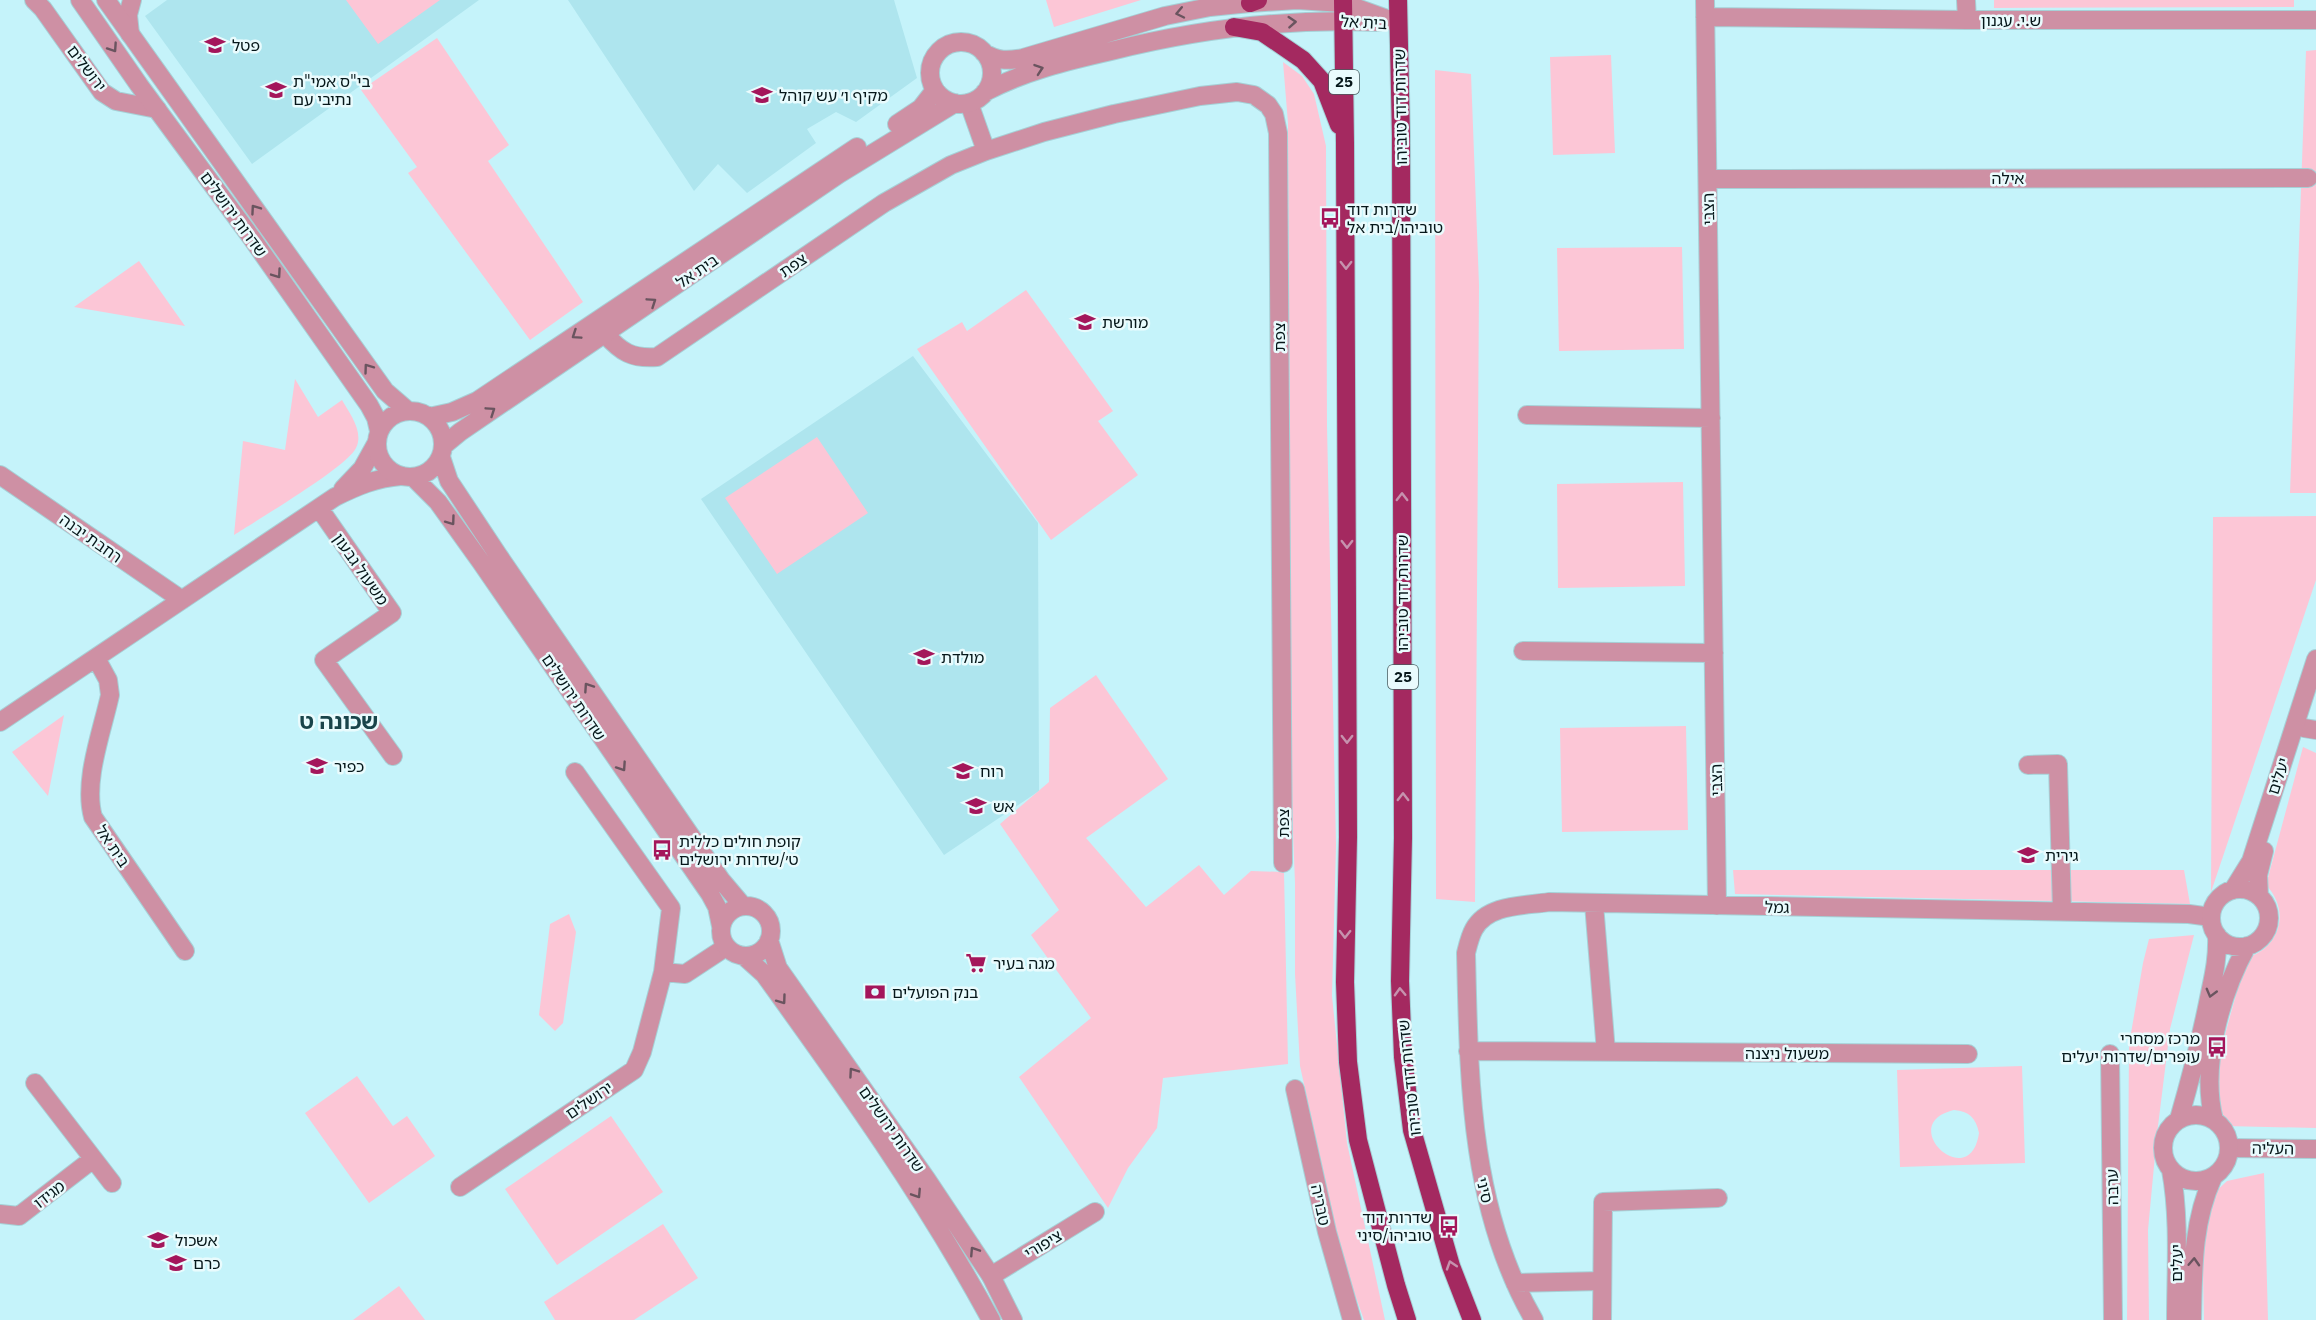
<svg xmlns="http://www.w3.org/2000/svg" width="2316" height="1320" font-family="'IBM Plex Sans','Noto Sans Hebrew',sans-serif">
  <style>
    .built { fill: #aee5ee }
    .green { fill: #fcc6d6; fill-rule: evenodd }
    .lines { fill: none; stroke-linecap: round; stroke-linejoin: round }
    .minor-casing { stroke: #a6d0d6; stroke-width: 20 }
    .tertiary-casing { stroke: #a6d0d6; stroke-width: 20 }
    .trunk-casing { stroke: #a6d0d6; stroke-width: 20 }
    .minor { stroke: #ce90a4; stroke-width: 18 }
    .tertiary { stroke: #ce90a4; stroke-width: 18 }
    .trunk { stroke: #a42960; stroke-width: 18 }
    .oneway { stroke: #6a545f }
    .oneway2 { stroke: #c692ae }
    .labels { text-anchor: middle; stroke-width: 5; stroke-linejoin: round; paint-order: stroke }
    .shield { fill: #e9fbfd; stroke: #4a5b5e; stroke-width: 1.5 }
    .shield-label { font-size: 15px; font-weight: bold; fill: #06171a }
    .street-label { font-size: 16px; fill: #06171a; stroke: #e9fbfd }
    .poi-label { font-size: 16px; fill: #06171a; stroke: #e9fbfd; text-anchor: start }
    .district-label { font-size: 22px; font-weight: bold; fill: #19444a; stroke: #e9fbfd }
  </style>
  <rect width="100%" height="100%" fill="#c5f3fa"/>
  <!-- built -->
  <path class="built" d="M167 0H479L252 164 145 16Z
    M568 0H894L917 78 856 122 836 112 807 129 816 143 747 193 718 164 694 191Z
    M913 356 1038 523 1039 791 944 855 701 499Z"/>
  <!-- green -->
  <path class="green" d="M346 0H440L378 44Z
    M1046 0H1141L1054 27Z
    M1994 0H2294V7L1994 8Z
    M437 38 509 145 488 161 583 302 530 340 408 173 417 167 361 90Z
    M2316 50V493H2290L2306 51Z
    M1611 55 1615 153 1553 155 1550 57Z
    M1283 62 1302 76 1314 94 1326 146 1327 426 1336 845 1332 996 1347 1143 1385 1320H1364L1343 1261 1300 1066 1295 974V883L1291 781 1288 123Z
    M1435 70 1471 74 1479 285 1475 902 1436 899Z
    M1682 247 1684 349 1559 351 1557 248Z
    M139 261 185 326 74 307Z
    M1026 290 1113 411 1098 421 1138 475 1051 540 917 349 962 322 967 331Z
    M295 379 318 417 342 400C350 414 364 432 356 448 347 467 257 520 234 535L243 441 285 450Z
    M817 437 868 513 777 574 725 498Z
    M1683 482 1685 586 1558 588 1557 484Z
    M2316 516V580L2211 892 2213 517Z
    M1096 675 1168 779 1086 838 1146 907 1199 865 1224 895 1251 871 1284 872 1288 1064 1163 1078 1157 1128 1128 1168 1108 1208 1019 1077 1091 1018 1031 935 1059 910 1000 824 1049 782 1050 708Z
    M64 715 48 796 12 752Z
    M1686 726 1688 830 1562 832 1560 728Z
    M2303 747 2316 753V1128L2226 1126 2216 1114 2214 1075 2246 958C2280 948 2291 911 2266 885Z
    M1733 870H2184L2190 904 1735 894Z
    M569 914 576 932 563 1023 555 1031 539 1015 550 924Z
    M2194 935 2170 1029 2157 1134 2148 1230 2149 1320H2127L2129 1045 2143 963 2149 939Z
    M2022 1066 2025 1163 1900 1167 1897 1070ZM1954 1110C1969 1111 1976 1118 1979 1133 1970 1195 1894 1124 1954 1110Z
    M357 1076 393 1126 407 1116 435 1156 369 1203 305 1113Z
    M611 1116 663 1192 557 1265 505 1189Z
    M2264 1173 2268 1320H2204L2202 1226 2211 1196 2227 1181Z
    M663 1224 698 1278 634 1320H555L544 1302Z
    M399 1286 425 1320H353Z"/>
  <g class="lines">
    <!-- minor casing -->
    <g class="minor-casing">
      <path id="minor" d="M34 0 43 9 102 92 116 101 157 109
        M1705 0 1717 906
        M1966 0 1967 20
        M1705 17 1967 20H2316
        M130 34 128 15 132 0
        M969 103 986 151
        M1708 179 2308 178
        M605 334C621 352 632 359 657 357L884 203 951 165 986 151 1044 132 1114 114 1200 96 1237 92 1254 95 1268 105 1274 114 1278 133 1283 863
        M1527 415 1711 418
        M0 475 182 600
        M343 489 362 469 377 442
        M319 508 392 613 324 660 393 756
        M1523 651 1714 653
        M96 658 108 680 110 695C102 732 83 781 93 817L185 951
        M0 722 335 497C357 486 376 478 401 476
        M2304 728 2316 730
        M2028 765 2058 764 2062 912
        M575 772 671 908 663 972
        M1594 904 1606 1052
        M1468 1051 1968 1054
        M2110 1054 2113 1320
        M35 1083 112 1183
        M1295 1089 1327 1232 1352 1320
        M2230 1148 2316 1149
        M460 1187 634 1070 642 1052 663 972 685 974 726 947
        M0 1214 19 1216 93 1159
        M991 1276 1095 1212
        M1515 1283 1602 1281
        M1534 1320C1469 1208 1469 1078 1466 953 1468 945 1470 936 1474 929 1488 904 1524 906 1549 902L2189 914 2211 917
        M1602 1320 1603 1202 1718 1198"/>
    </g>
    <!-- tertiary casing -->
    <g class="tertiary-casing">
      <path id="tertiary" d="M80 0 139 85 251 237 369 405 376 418 379 431
        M106 0 385 391 407 410
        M930 73a31 31 0 1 1 62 0a31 31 0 1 1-62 0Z
        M984 53C998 61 1007 61 1023 58L1165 16 1210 7 1250 3 1297 0 1343 3 1398 23
        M985 92C1025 71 1067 61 1111 51 1199 29 1288 18 1378 22
        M897 124 921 108 935 90
        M377 444a33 33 0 1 1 66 0a33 33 0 1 1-66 0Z
        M429 417 452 412 477 401 857 147
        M443 446 460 432 839 174 955 103
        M441 457 449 481 498 555 721 880 743 906
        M413 477 438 502 481 562 710 894 717 907 721 926
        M2211 918a29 29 0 1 1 58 0a29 29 0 1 1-58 0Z
        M2233 890 2251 861 2316 659
        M2259 896 2258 875 2264 851
        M721 931a25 25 0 1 1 50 0a25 25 0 1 1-50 0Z
        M769 940 778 968 927 1180 991 1276 1013 1320
        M744 956 764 974C845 1086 925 1198 991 1320
        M2163 1148a33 33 0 1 1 66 0a33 33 0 1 1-66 0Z
        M2179 1119C2190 1081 2200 1042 2208 1003 2213 978 2218 961 2217 935
        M2214 1120C2200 1066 2221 993 2247 946
        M2171 1170C2180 1219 2176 1270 2176 1320
        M2192 1320C2193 1271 2192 1223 2213 1177"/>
    </g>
    <!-- trunk casing -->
    <g class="trunk-casing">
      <path id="trunk" d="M1343 0 1345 143 1348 837 1345 982 1348 1062 1358 1140 1396 1285 1407 1320
        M1398 0 1401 136 1403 838 1400 981 1403 1057 1412 1130 1451 1266 1472 1320
        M1250 3 1258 0
        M1234 27 1262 32 1303 60 1322 81 1339 125"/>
    </g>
    <!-- minor -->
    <use href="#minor" class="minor"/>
    <!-- tertiary -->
    <use href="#tertiary" class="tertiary"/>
    <!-- trunk -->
    <use href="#trunk" class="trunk"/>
  </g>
  <!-- one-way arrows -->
  <defs><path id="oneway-chevron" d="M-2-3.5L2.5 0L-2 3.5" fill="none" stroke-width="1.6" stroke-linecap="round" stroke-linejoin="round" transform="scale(1.5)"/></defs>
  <g class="oneway">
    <use href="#oneway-chevron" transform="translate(1180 13) rotate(168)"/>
    <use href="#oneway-chevron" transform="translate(1292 22) rotate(-4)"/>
    <use href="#oneway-chevron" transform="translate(113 48) rotate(56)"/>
    <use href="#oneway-chevron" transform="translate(1039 69) rotate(-19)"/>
    <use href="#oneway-chevron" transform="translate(255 209) rotate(-125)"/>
    <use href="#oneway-chevron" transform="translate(277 274) rotate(55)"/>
    <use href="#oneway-chevron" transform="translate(652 302) rotate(-34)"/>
    <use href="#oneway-chevron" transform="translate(576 335) rotate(146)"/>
    <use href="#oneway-chevron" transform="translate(368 368) rotate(-126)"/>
    <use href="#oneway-chevron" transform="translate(491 411) rotate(-34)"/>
    <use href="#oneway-chevron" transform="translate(451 521) rotate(54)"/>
    <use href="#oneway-chevron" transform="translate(588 687) rotate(-124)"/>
    <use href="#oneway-chevron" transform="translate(622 767) rotate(56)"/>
    <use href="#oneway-chevron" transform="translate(2211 993) rotate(105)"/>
    <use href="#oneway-chevron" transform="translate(782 1000) rotate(54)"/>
    <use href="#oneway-chevron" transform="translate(853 1072) rotate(-125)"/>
    <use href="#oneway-chevron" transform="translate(917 1194) rotate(57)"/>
    <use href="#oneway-chevron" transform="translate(974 1251) rotate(-123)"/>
    <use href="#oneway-chevron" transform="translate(2194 1262) rotate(-87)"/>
  </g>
  <g class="oneway2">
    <use href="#oneway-chevron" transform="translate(1346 265) rotate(90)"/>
    <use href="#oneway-chevron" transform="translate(1402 497) rotate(-90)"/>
    <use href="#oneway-chevron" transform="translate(1347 544) rotate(90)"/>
    <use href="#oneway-chevron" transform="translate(1347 739) rotate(90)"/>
    <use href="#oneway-chevron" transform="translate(1403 797) rotate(-90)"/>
    <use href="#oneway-chevron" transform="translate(1345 934) rotate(91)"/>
    <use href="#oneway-chevron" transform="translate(1400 992) rotate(-92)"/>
    <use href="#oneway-chevron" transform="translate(1451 1265) rotate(-108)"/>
  </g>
  <!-- icons -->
  <defs>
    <g id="school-bare" transform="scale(1.62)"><path d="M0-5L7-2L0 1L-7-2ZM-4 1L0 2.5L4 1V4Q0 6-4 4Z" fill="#a4165b" stroke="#e9fbfd" stroke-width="2.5" paint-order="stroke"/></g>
    <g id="bus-bare" transform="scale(1.62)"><path d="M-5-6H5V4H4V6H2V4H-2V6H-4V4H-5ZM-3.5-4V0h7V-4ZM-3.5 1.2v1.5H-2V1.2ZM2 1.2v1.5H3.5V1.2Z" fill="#a4165b" stroke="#e9fbfd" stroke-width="2.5" paint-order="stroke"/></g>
    <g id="supermarket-bare" transform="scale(1.62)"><path d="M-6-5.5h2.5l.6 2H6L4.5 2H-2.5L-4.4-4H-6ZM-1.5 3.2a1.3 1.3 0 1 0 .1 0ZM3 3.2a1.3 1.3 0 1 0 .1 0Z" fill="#a4165b" stroke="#e9fbfd" stroke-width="2.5" paint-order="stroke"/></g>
    <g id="bank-bare" transform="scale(1.62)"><path d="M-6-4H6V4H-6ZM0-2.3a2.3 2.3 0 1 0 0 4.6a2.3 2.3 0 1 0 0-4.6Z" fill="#a4165b" stroke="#e9fbfd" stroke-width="2.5" paint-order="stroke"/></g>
  </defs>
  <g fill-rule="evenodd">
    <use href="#school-bare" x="215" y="45"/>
    <use href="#school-bare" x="276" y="90"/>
    <use href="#school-bare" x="762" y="95"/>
    <use href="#bus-bare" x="1330" y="218"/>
    <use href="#school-bare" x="1085" y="322"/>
    <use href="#school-bare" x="924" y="657"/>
    <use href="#school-bare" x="317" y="766"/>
    <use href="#school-bare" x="963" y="771"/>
    <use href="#school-bare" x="976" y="806"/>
    <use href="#bus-bare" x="662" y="850"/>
    <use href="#school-bare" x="2028" y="855"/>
    <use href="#supermarket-bare" x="976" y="963"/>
    <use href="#bank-bare" x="875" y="992"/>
    <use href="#bus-bare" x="2217" y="1047"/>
    <use href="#bus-bare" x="1449" y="1226"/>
    <use href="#school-bare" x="158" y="1240"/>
    <use href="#school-bare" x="176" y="1263"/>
  </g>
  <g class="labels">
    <!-- shield labels -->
    <g class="shield">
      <rect x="1329" y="70" width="30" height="24" rx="4.5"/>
      <rect x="1388" y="665" width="30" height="24" rx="4.5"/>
    </g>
    <g class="shield-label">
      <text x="1344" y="87">25</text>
      <text x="1403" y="682">25</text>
    </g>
    <!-- street labels -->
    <g class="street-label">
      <text x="2011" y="26">ש.י. עגנון</text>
      <text transform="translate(1364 22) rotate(3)" y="6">בית אל</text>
      <text transform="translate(87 68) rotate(53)" y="6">ירושלים</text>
      <text transform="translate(1400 107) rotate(-91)" y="6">שדרות דוד טוביהו</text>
      <text x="2008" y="184">אילה</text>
      <text transform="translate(1708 209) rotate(-91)" y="6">הצבי</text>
      <text transform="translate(234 214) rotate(54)" y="6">שדרות ירושלים</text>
      <text transform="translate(793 265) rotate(-34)" y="6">צפת</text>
      <text transform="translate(697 271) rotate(-34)" y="6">בית אל</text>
      <text transform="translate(1279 337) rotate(-90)" y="6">צפת</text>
      <text transform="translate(91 538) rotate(35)" y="6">רחבת יבנה</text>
      <text transform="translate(361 569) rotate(55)" y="6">משעול גבעון</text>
      <text transform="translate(1402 593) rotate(-90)" y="6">שדרות דוד טוביהו</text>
      <text transform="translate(574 697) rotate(56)" y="6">שדרות ירושלים</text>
      <text transform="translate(2278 776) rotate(-72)" y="6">יעלים</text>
      <text transform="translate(1716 780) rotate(-91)" y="6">הצבי</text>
      <text transform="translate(1283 823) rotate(-90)" y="6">צפת</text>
      <text transform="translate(113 846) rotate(56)" y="6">בית אל</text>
      <text transform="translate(1777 907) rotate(1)" y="6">גמל</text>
      <text x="1787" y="1059">משעול ניצנה</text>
      <text transform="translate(1409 1078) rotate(-96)" y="6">שדרות דוד טוביהו</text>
      <text transform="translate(589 1100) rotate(-34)" y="6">ירושלים</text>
      <text transform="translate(892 1129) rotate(55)" y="6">שדרות ירושלים</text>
      <text transform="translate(2273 1148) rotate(1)" y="6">העליה</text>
      <text transform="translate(2112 1187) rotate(-91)" y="6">ערבה</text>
      <text transform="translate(1485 1190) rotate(76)" y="6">סיני</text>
      <text transform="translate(49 1194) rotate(-38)" y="6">מגידו</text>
      <text transform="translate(1321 1205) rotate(78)" y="6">טבריה</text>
      <text transform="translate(1043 1244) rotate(-31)" y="6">ציפורי</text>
      <text transform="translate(2176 1263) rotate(-90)" y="6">יעלים</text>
    </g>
    <!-- poi labels -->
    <g class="poi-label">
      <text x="232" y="51">פטל</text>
      <text x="293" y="87">בי"ס אמי"ת<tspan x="293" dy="18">נתיבי עם</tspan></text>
      <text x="779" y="101">מקיף ו׳ עש קוהל</text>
      <text x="1347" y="215">שדרות דוד<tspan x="1347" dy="18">טוביהו/בית אל</tspan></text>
      <text x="1102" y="328">מורשת</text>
      <text x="941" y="663">מולדת</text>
      <text x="334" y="772">כפיר</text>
      <text x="980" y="777">רוח</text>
      <text x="993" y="812">אש</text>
      <text x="679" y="847">קופת חולים כללית<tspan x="679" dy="18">ט׳/שדרות ירושלים</tspan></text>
      <text x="2045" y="861">גירית</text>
      <text x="993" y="969">מגה בעיר</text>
      <text x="892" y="998">בנק הפועלים</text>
      <text x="2200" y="1044" text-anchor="end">מרכז מסחרי<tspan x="2200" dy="18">עופרים/שדרות יעלים</tspan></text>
      <text x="1432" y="1223" text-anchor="end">שדרות דוד<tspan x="1432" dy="18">טוביהו/סיני</tspan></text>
      <text x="175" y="1246">אשכול</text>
      <text x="193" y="1269">כרם</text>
    </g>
    <!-- district labels -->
    <g class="district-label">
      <text x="339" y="729">שכונה ט</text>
    </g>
  </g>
</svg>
